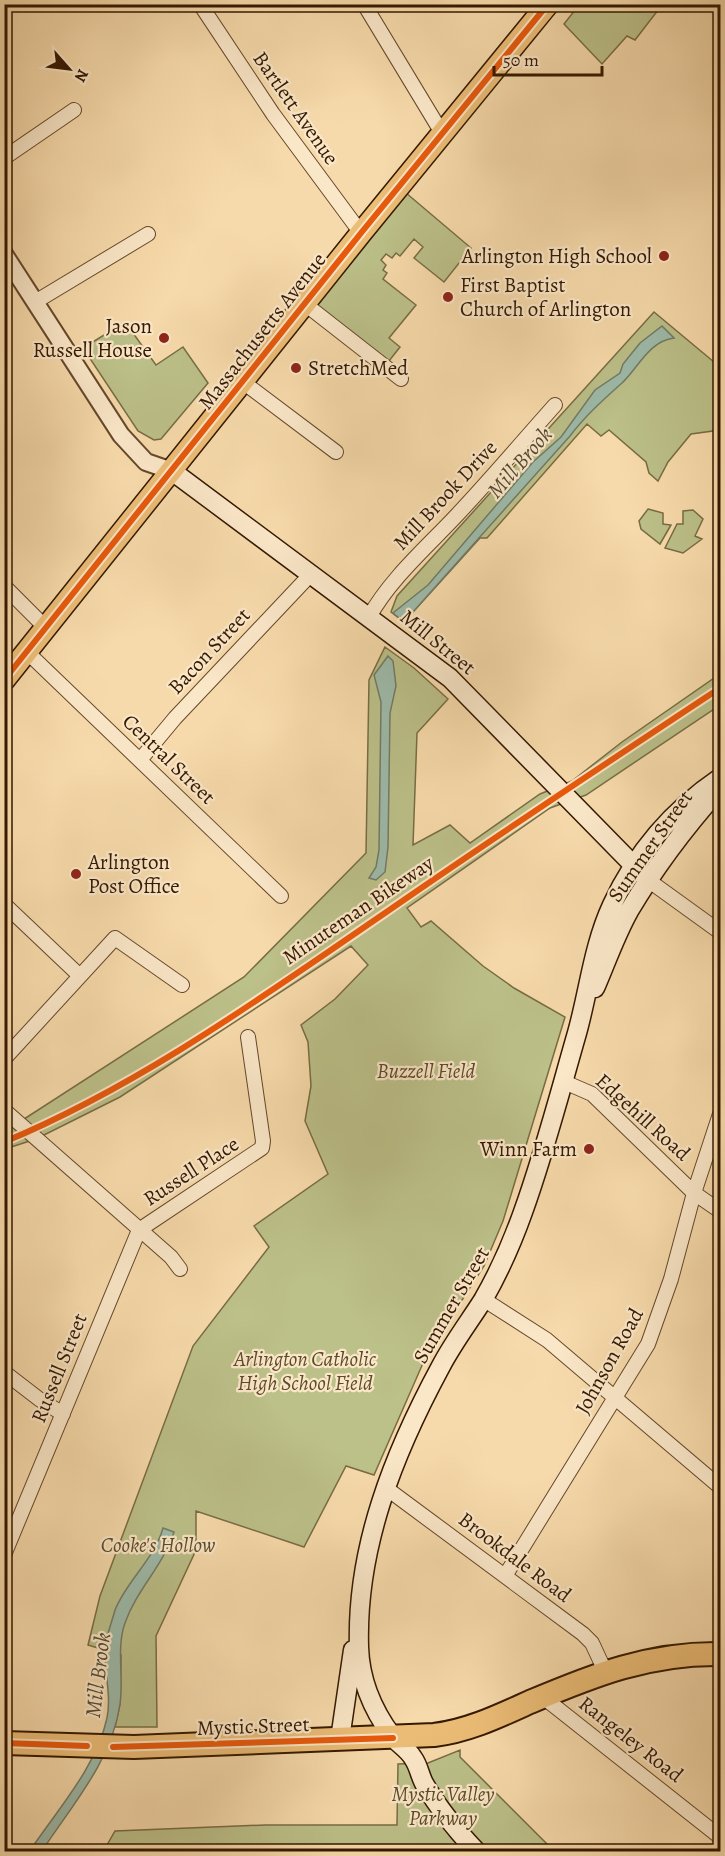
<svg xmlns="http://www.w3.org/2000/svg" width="725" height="1856" font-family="Alegreya,serif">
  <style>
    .green { fill: #bcc089; stroke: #786c44; stroke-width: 1.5 }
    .water { fill: #9dbbaa; stroke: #737a66; stroke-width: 1.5 }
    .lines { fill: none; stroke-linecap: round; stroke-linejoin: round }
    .minor-casing { stroke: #65482b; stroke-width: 16 }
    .tertiary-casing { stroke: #65482b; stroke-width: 20 }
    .secondary-casing { stroke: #341800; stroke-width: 21 }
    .primary-casing { stroke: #341800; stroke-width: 24 }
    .trunk-casing { stroke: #341800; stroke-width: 26 }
    .minor { stroke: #fae7c8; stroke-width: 14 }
    .tertiary { stroke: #fae7c8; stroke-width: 16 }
    .secondary { stroke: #fae7c8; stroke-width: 18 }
    .primary { stroke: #ecbd76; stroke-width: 21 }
    .trunk { stroke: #ecbd76; stroke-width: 22 }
    .cycleway-casing { stroke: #fae7c8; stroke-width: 10 }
    .cycleway { stroke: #e8590c; stroke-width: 6 }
    .poi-dot { fill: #8f2418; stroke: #fae7c8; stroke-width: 2 }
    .labels { text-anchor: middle; stroke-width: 4.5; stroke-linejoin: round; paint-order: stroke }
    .street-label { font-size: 21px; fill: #341800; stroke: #fae7c8 }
    .poi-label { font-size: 21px; fill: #341800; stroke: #fae7c8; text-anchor: end }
    .park-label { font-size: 21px; font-style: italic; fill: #5d4a29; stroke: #fae7c8 }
    .water-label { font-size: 22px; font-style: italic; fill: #544933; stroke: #fae7c8 }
  </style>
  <rect width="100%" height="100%" fill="#f7daab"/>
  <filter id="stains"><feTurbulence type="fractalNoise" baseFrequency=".00333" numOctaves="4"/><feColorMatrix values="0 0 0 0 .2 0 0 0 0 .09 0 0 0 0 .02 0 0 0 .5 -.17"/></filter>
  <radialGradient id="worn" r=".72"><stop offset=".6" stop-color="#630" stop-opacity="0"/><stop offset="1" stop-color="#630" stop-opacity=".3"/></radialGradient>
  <!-- green -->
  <path class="green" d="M579 5 580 4 662 5 635 40 627 36 602 64 564 24Z
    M399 187 471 248 444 282 414 258 423 247 414 239 400 256 396 253 392 258 386 254 381 260 386 265 383 270 387 273 383 279 416 305 389 338 400 347 385 366 305 304Z
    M654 312 720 367V430L691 434 668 462 658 481 649 473 646 462 609 430 601 436 587 424 487 538H480L404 622 391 612 397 596Z
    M125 322 156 365 183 347 208 383 161 439 154 440 138 431 83 348Z
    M648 509 663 513V524L671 525 660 544 641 529 639 521Z
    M693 510 703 519 695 536 702 539 683 553 665 548 677 524H683V511Z
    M385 647 414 668 448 699 417 733 413 845 450 825 470 843 540 794 572 781 622 742 720 674V705L586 795 550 808 407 908 421 927 431 921 483 966 514 988 565 1017 503 1221 484 1266 427 1354 374 1475 346 1466 304 1547 196 1511V1550L156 1636 157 1727H115L120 1704 121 1655 88 1645 100 1596 193 1346 269 1247 254 1226 328 1174 305 1121 311 1086 308 1042 301 1025 335 999 368 965 351 946 120 1097 36 1139 5 1149 4 1132 244 977 366 853 369 680Z
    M460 1750V1757L554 1851 103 1852 115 1831 265 1825H397L398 1764 428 1763Z"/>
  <!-- water -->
  <path class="water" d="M662 326 674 338C649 341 638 368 622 383 603 400 585 416 570 436L404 622 393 613 428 585 533 462 561 437 595 390 620 373 623 364 640 343Z
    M388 656 393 661 396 686 390 713 388 847 385 872 376 880 369 878 376 867 379 850 381 702 374 675Z
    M163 1528 174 1532C163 1566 137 1589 125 1623 116 1648 124 1678 120 1704 112 1761 72 1805 42 1851L29 1852C57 1810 96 1768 107 1718 112 1693 103 1669 105 1645 106 1638 113 1618 115 1610 127 1580 154 1560 163 1528Z"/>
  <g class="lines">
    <!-- minor casing -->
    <g class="minor-casing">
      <path id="minor" d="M200 4 273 114 361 233
        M364 4 442 133
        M4 158 74 110
        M35 302 148 234
        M305 304 401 379
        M243 382 336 452
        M4 586 46 628
        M369 617C391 578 426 548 456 516 490 480 522 442 555 405
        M27 652 281 896
        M140 760 175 718 311 574
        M648 880 720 932
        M4 904 80 976
        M4 1059 115 938 182 985
        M562 1081 592 1094 694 1193 720 1211
        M4 1110 171 1257 180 1269
        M483 1299 547 1340 720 1487
        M4 1372 39 1399 63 1414
        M386 1488 583 1634 592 1643 605 1671
        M4 1555 139 1230 262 1148 263 1141 248 1037
        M505 1576 648 1344 671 1279 694 1193 720 1114
        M543 1697 720 1837"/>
    </g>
    <!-- tertiary casing -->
    <g class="tertiary-casing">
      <path id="tertiary" d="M4 254 121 435 146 462 172 471"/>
    </g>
    <!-- secondary casing -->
    <g class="secondary-casing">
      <path id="secondary" d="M172 471 450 678 648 880
        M595 988C606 963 615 936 629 911 655 867 686 826 720 788
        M340 1739 353 1650
        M477 1852C458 1832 439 1809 425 1785 420 1777 419 1766 413 1758 408 1749 398 1744 392 1736 372 1709 360 1680 359 1647 356 1547 394 1453 441 1366 453 1343 469 1322 483 1300 499 1272 512 1243 523 1212 544 1154 560 1092 577 1033 589 990 593 946 612 905 636 853 673 810 720 778"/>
    </g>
    <!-- primary casing -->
    <g class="primary-casing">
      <path id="primary" d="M4 680 361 233 548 4"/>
    </g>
    <!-- trunk casing -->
    <g class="trunk-casing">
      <path id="trunk" d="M4 1743 134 1747 434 1735C468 1731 499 1716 530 1702 594 1675 649 1653 720 1654"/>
    </g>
    <!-- minor -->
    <use href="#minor" class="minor"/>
    <!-- tertiary -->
    <use href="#tertiary" class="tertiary"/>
    <!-- secondary -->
    <use href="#secondary" class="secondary"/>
    <!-- primary -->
    <use href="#primary" class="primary"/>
    <!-- trunk -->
    <use href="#trunk" class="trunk"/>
    <!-- cycleway casing -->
    <g class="cycleway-casing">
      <path id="cycleway" d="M4 680 361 233 548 4
        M4 1142C139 1086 265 995 385 913 496 836 608 762 720 688
        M4 1743 87 1746
        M113 1747 393 1738"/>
    </g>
    <!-- cycleway -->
    <use href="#cycleway" class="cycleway"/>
  </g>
  <!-- markers -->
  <g class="poi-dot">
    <circle cx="664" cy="256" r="6"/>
    <circle cx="448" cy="297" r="6"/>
    <circle cx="164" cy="338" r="6"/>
    <circle cx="296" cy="368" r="6"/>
    <circle cx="76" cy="874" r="6"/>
    <circle cx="589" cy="1149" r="6"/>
  </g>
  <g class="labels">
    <!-- street labels -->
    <g class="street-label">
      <text transform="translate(296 108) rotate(55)" y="7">Bartlett Avenue</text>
      <text transform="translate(262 331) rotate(-52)" y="7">Massachusetts Avenue</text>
      <text transform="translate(445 495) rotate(-47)" y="7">Mill Brook Drive</text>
      <text transform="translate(438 642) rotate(39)" y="7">Mill Street</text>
      <text transform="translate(209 651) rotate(-47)" y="7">Bacon Street</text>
      <text transform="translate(169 759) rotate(44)" y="7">Central Street</text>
      <text transform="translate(650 846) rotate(-55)" y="7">Summer Street</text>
      <text transform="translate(358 910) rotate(-34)" y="7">Minuteman Bikeway</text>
      <text transform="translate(643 1117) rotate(42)" y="7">Edgehill Road</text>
      <text transform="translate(191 1171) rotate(-33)" y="7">Russell Place</text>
      <text transform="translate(451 1305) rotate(-60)" y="7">Summer Street</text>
      <text transform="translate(609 1361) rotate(-61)" y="7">Johnson Road</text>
      <text transform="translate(59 1368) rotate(-68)" y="7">Russell Street</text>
      <text transform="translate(515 1557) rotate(37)" y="7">Brookdale Road</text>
      <text transform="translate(253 1726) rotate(-2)" y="7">Mystic Street</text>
      <text transform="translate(631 1739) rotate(38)" y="7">Rangeley Road</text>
    </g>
    <!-- poi labels -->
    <g class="poi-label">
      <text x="652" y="263">Arlington High School</text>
      <text x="460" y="292" text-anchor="start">First Baptist<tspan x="460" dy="24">Church of Arlington</tspan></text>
      <text x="152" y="333">Jason<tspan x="152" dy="24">Russell House</tspan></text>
      <text x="308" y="375" text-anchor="start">StretchMed</text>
      <text x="88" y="869" text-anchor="start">Arlington<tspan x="88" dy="24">Post Office</tspan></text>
      <text x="577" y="1156">Winn Farm</text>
    </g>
    <!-- park labels -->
    <g class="park-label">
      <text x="426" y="1078">Buzzell Field</text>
      <text x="305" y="1366">Arlington Catholic<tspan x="305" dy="24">High School Field</tspan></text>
      <text x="158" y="1552">Cooke's Hollow</text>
      <text x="443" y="1801">Mystic Valley<tspan x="443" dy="24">Parkway</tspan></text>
    </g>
    <!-- water labels -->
    <g class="water-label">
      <text transform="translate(519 462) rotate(-49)" y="8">Mill Brook</text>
      <text transform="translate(97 1675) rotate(-83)" y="8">Mill Brook</text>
    </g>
  </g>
  <!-- margin -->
  <rect width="725" height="1856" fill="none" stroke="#f7daab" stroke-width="24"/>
  <rect x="6" y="6" width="713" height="1844" fill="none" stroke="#341800" stroke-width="3"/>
  <rect x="12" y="12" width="701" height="1832" fill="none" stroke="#341800" stroke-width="1.5"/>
  <!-- north arrow -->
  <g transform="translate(69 69) rotate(118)" stroke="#fae7c8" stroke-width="4.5" paint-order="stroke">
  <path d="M0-4.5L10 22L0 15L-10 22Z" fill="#341800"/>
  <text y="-9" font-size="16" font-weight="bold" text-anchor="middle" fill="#341800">N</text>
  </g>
  <!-- scale -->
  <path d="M494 66v9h108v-9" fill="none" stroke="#341800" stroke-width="3"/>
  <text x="503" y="66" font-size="18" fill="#341800" stroke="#fae7c8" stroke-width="4.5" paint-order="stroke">50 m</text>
  <rect width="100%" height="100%" filter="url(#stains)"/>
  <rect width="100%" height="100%" fill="url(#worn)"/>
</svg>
